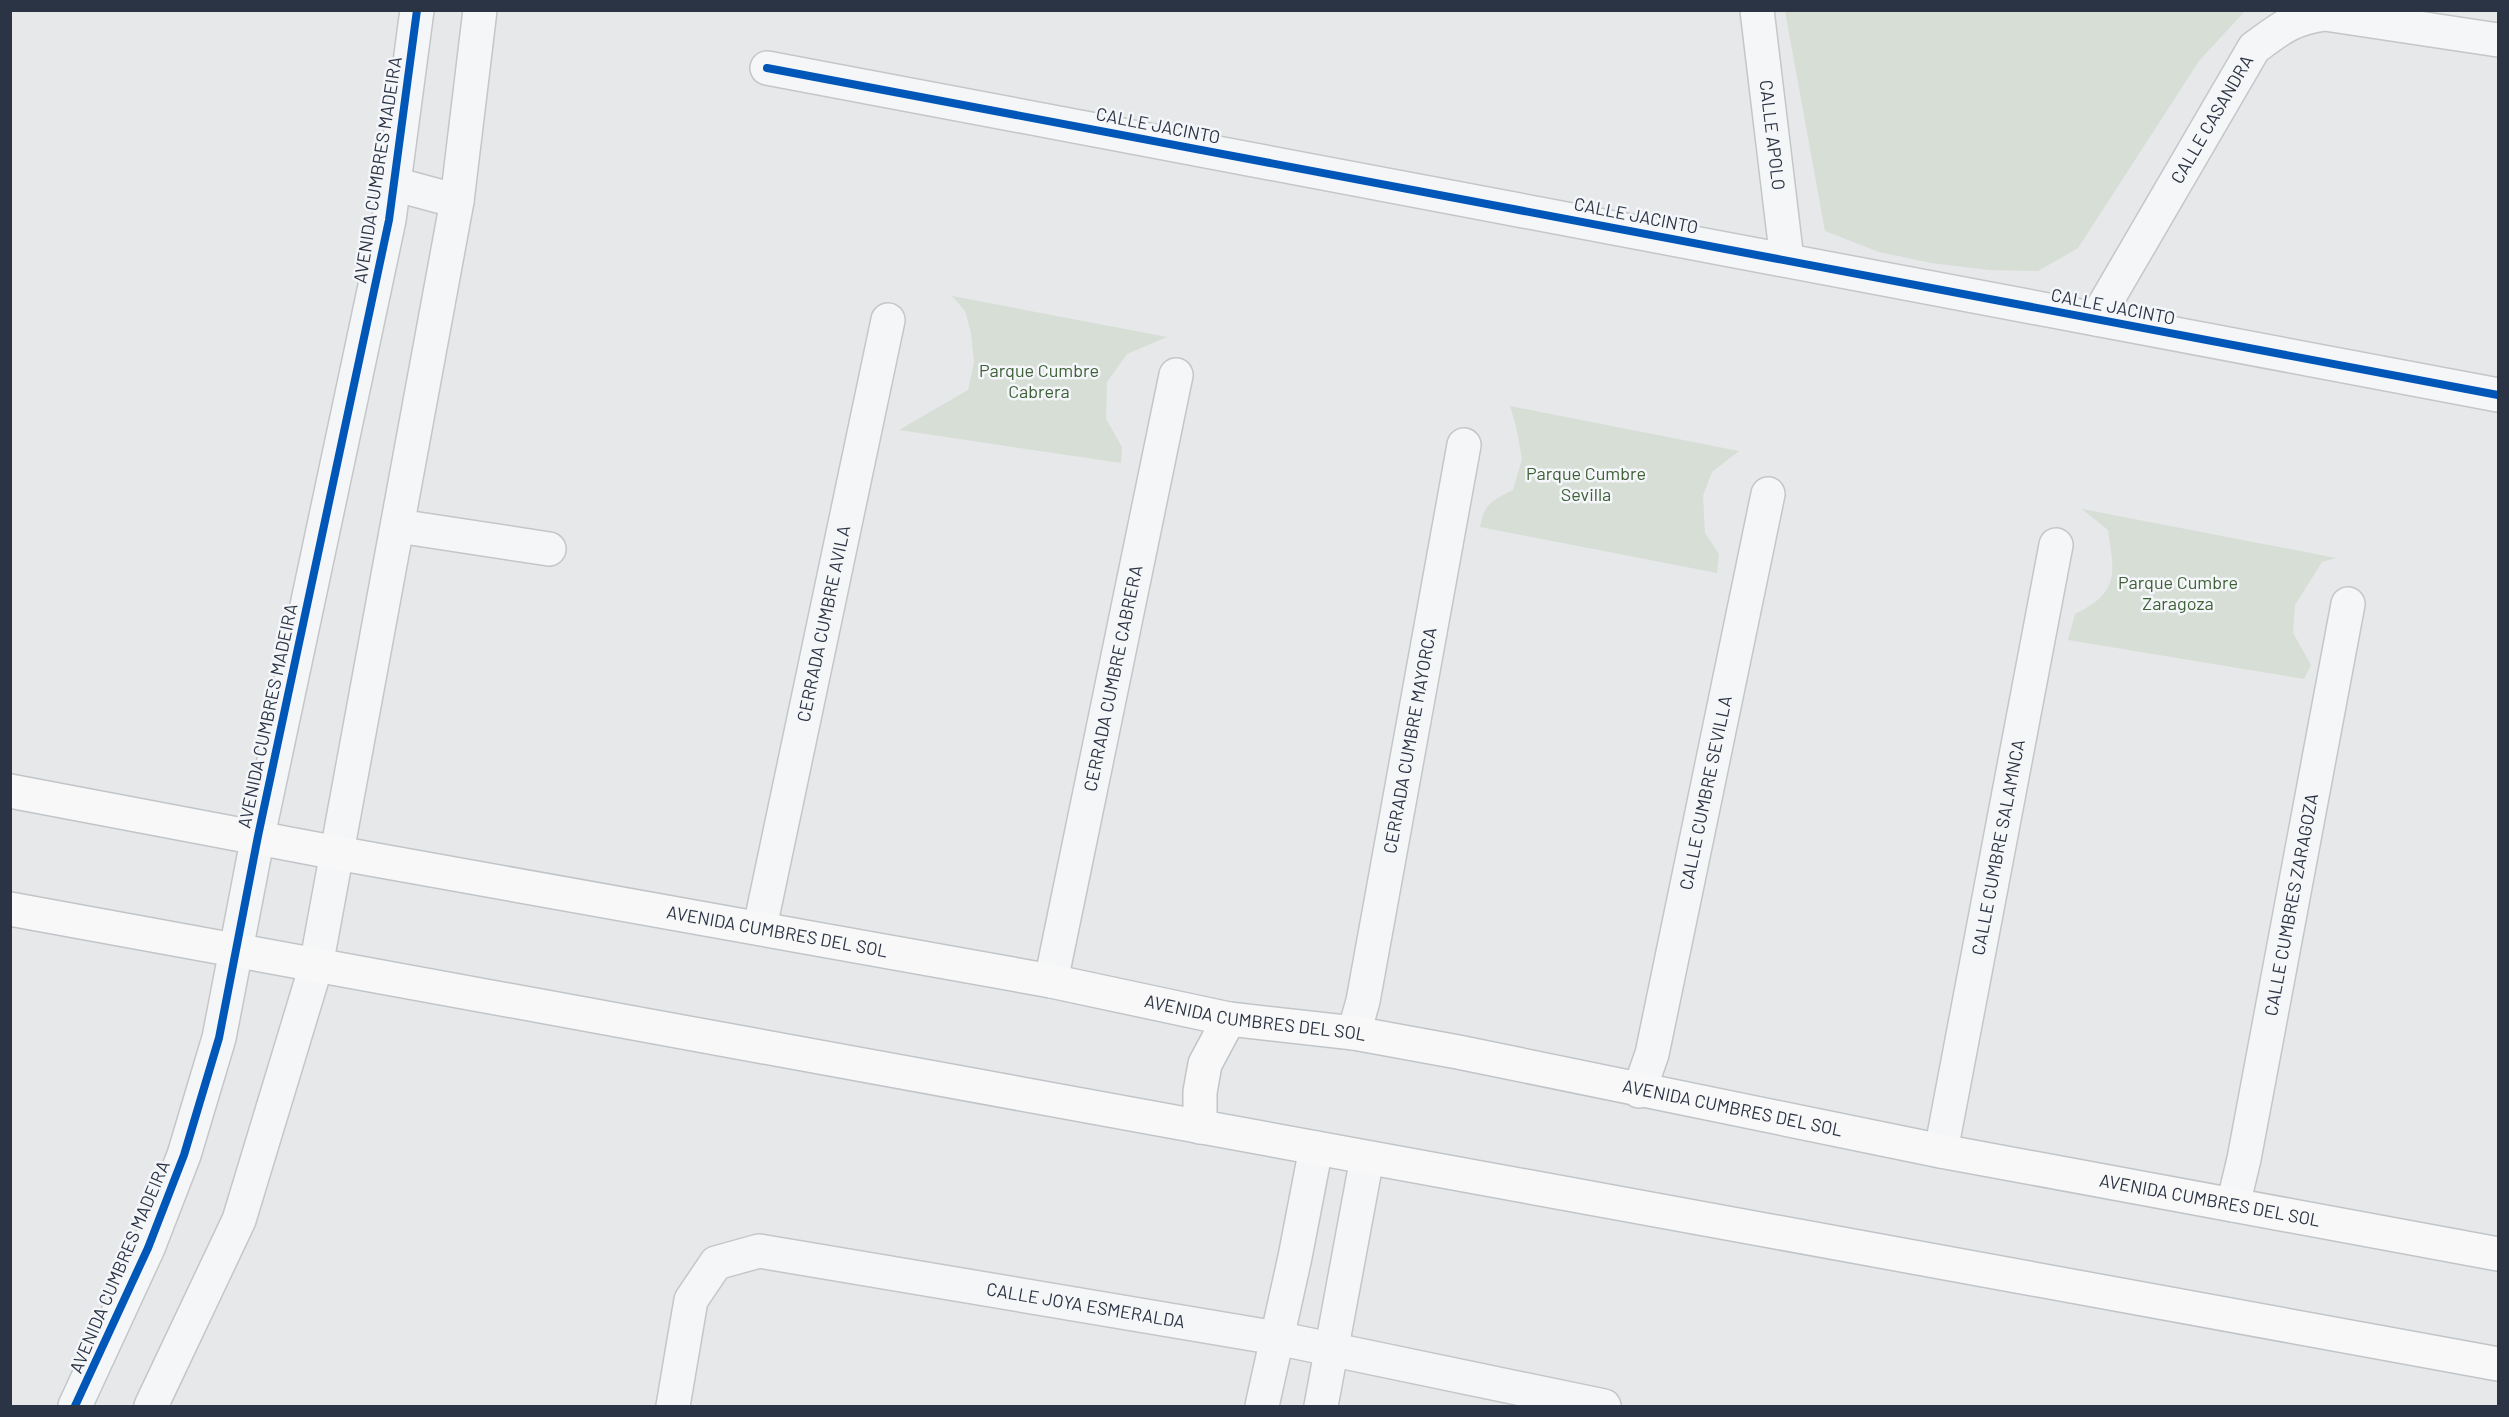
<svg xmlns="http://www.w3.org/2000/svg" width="2509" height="1417" font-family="Barlow,sans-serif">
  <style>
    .green { fill: #d6ded6 }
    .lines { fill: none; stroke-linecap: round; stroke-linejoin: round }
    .minor-casing { stroke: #c4c6c8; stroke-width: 36 }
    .major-casing { stroke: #c2c5c8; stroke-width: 36 }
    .minor { stroke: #f5f6f7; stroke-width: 33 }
    .major { stroke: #f8f8f8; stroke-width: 33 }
    .cycleway-casing { stroke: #f4f6f9; stroke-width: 11 }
    .cycleway { stroke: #0057b8; stroke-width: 8 }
    .labels { text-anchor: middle; stroke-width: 5; stroke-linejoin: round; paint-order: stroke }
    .street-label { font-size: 18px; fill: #2b3445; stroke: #f4f6f9 }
    .park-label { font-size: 18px; fill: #3f6138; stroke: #f4f6f9 }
  </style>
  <rect width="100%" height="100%" fill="#e6e8ea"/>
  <!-- green -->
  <path class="green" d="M1785 11V10L2245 11 2199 61 2078 248 2038 271 1989 270 1931 263 1879 252 1825 231Z
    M952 296 1167 337 1127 354 1107 382 1106 419 1122 447 1121 463 899 430 968 390 974 363 971 333 965 311Z
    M1510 406 1739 451 1712 472 1703 496 1705 533 1719 554 1717 573 1480 527C1485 502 1492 501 1513 490L1522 459 1516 426Z
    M2082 509 2336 558 2322 562 2295 605 2293 633 2311 665 2304 679 2068 640 2075 614C2119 592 2115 575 2108 530Z"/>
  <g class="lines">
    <!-- minor casing -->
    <g class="minor-casing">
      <g id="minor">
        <path id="s1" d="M1757 10 1787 260"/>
        <path d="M767 68 2498 395"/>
        <path d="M394 184 457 201"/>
        <path id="s2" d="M2096 319 2254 48C2281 28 2291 19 2325 14L2498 40"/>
        <path d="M398 526 549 549"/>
        <path id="s3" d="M760 927 888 320"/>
        <path id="s4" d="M1051 981 1176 375"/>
        <path id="s5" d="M1354 1033 1363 1001 1464 445"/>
        <path id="s6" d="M1639 1091 1652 1054 1768 494"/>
        <path id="s7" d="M1941 1151 2056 545"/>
        <path id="s8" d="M2233 1205 2244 1159 2348 604"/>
        <path d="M75 1406 148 1248 184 1155 219 1038 258 836 389 220 417 10"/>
        <path d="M151 1406 239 1220 316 966 457 201 480 10"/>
        <path id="s9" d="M673 1406 691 1300 716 1263 759 1251 1277 1338 1604 1406"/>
        <path d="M1262 1406 1295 1257 1316 1148"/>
        <path d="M1321 1406 1367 1158"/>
      </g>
    </g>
    <!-- major casing -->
    <g class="major-casing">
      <g id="major">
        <path id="s10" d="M10 791 337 853 1051 981 1229 1019 1354 1033 1458 1052 1941 1151 2498 1254"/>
        <path d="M10 909 2498 1364"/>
        <path d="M1200 1127V1092L1205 1064 1229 1019"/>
      </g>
    </g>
    <!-- minor -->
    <use href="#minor" class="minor"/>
    <!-- major -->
    <use href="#major" class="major"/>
    <!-- cycleway casing -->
    <g class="cycleway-casing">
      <path id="cycleway" d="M767 68 2498 395
        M75 1406 148 1248 184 1155 219 1038 258 836 389 220 417 10"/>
    </g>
    <!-- cycleway -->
    <use href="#cycleway" class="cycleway"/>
  </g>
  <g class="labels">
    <!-- street labels -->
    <g class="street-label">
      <text dy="6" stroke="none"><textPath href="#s2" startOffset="231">CALLE CASANDRA</textPath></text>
      <text transform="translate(1158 126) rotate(11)" y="6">CALLE JACINTO</text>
      <text dy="6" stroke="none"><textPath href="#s1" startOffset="126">CALLE APOLO</textPath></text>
      <text transform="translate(378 170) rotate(-81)" y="6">AVENIDA CUMBRES MADEIRA</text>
      <text transform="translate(1636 216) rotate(11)" y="6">CALLE JACINTO</text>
      <text transform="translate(2113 307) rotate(11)" y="6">CALLE JACINTO</text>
      <text dy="6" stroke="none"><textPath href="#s3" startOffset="310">CERRADA CUMBRE AVILA</textPath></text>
      <text dy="6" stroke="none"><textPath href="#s4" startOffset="309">CERRADA CUMBRE CABRERA</textPath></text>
      <text transform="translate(268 716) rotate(-78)" y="6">AVENIDA CUMBRES MADEIRA</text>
      <text dy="6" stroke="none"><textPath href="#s5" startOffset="298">CERRADA CUMBRE MAYORCA</textPath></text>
      <text dy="6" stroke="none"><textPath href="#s6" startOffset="306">CALLE CUMBRE SEVILLA</textPath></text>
      <text dy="6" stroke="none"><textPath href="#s7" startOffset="309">CALLE CUMBRE SALAMNCA</textPath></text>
      <text dy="6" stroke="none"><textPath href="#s8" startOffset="306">CALLE CUMBRES ZARAGOZA</textPath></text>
      <text dy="6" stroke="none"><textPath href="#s10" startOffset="780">AVENIDA CUMBRES DEL SOL</textPath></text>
      <text dy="6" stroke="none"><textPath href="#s10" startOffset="1266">AVENIDA CUMBRES DEL SOL</textPath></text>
      <text dy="6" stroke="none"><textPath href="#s10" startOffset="1752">AVENIDA CUMBRES DEL SOL</textPath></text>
      <text dy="6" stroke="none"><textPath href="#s10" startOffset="2238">AVENIDA CUMBRES DEL SOL</textPath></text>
      <text transform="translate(120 1267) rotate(-67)" y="6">AVENIDA CUMBRES MADEIRA</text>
      <text dy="6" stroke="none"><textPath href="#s9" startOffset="528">CALLE JOYA ESMERALDA</textPath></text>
    </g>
    <!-- park labels -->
    <g class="park-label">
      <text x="1039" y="377">Parque Cumbre<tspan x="1039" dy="21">Cabrera</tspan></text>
      <text x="1586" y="480">Parque Cumbre<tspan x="1586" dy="21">Sevilla</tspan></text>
      <text x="2178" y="589">Parque Cumbre<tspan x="2178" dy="21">Zaragoza</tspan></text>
    </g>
  </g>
  <!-- border -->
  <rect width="2509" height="1417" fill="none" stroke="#2b3445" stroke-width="24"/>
</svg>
